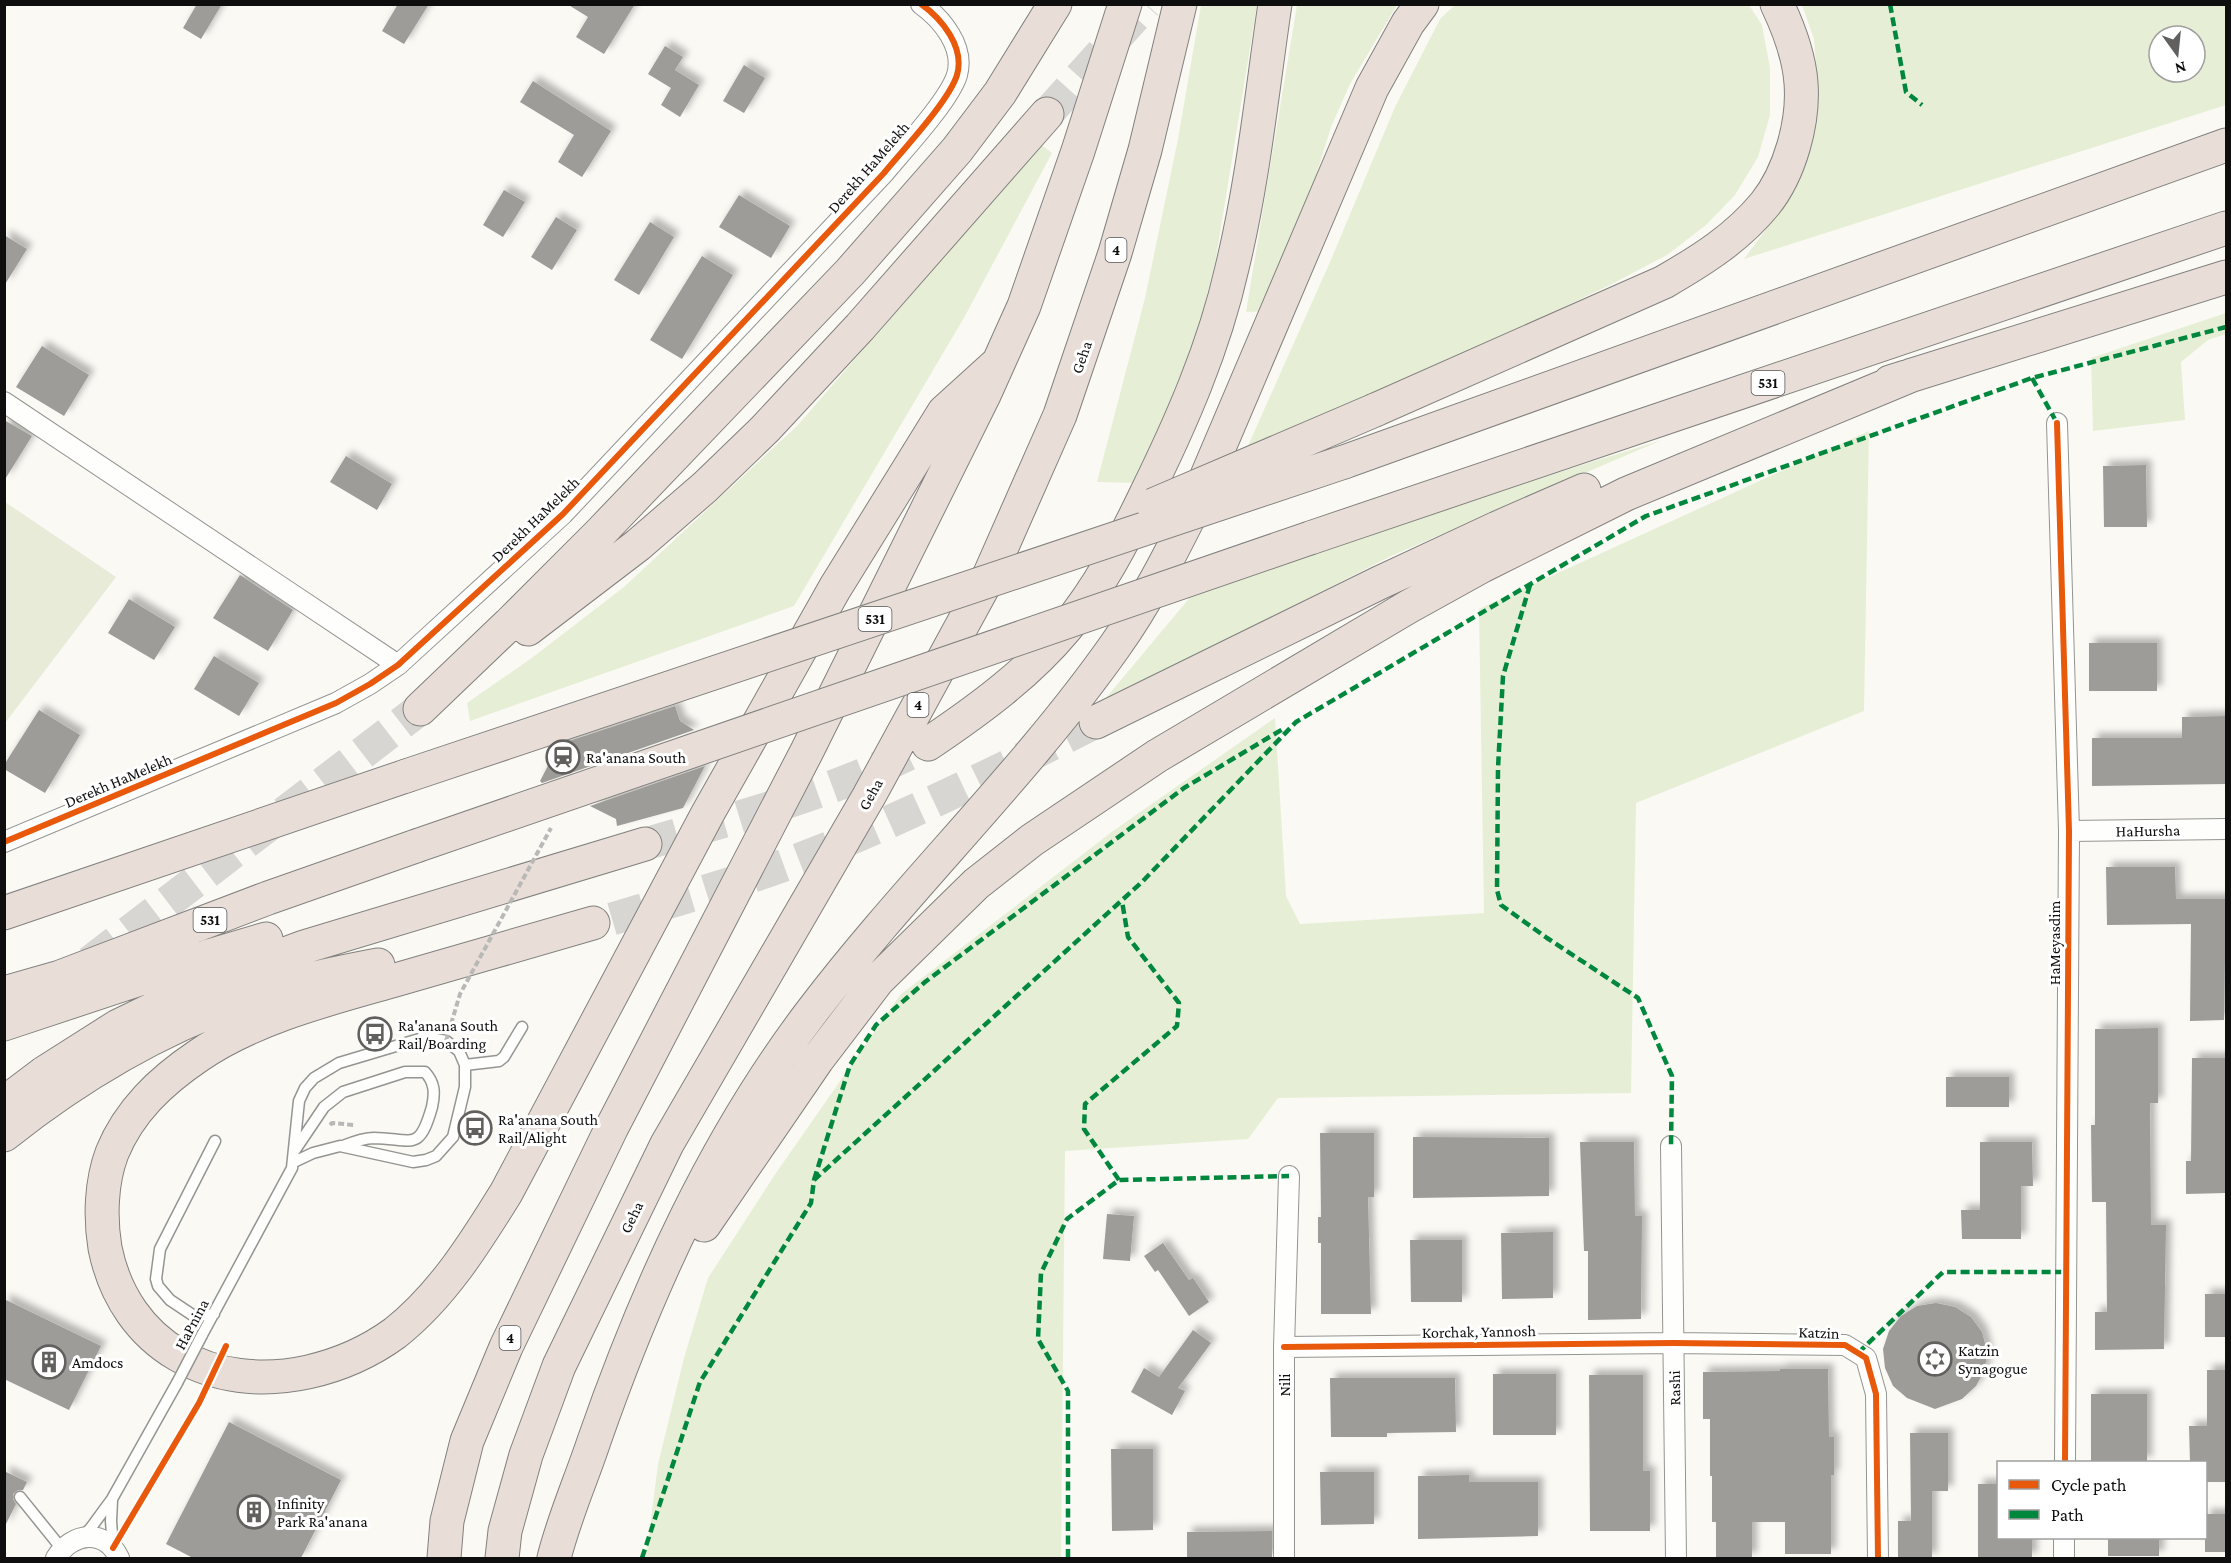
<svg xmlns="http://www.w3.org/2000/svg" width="2231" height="1563" font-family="'Crimson Pro',serif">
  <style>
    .green { fill: #e6efd5; fill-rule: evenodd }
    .cemetery { fill: #e7ebd8 }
    .building { fill: #9e9c99; filter: url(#shadow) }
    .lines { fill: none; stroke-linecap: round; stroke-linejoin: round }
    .highway-tunnel { stroke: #d7d6d2; stroke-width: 33; stroke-dasharray: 33 16; stroke-linecap: butt }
    .lane-casing { stroke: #949492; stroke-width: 13 }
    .street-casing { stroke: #949492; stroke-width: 22 }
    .highway-casing { stroke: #82817f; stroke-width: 35 }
    .path { stroke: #b8b8b7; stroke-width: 4; stroke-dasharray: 6 3; stroke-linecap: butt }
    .lane { stroke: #fefefd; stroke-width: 10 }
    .street { stroke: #fefefd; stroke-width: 20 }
    .highway { stroke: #e8ded7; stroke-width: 33 }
    .lane-bridge-casing { stroke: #949492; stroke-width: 13; stroke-linecap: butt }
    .highway-bridge-casing { stroke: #82817f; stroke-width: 35; stroke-linecap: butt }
    .path-bridge { stroke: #b8b8b7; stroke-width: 4; stroke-dasharray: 6 3; stroke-linecap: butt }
    .lane-bridge { stroke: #fefefd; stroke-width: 10 }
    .highway-bridge { stroke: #e8ded7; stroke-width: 33 }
    .quiet { stroke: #00873e; stroke-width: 4.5; stroke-dasharray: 9 4.5; stroke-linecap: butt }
    .cycleway-casing { stroke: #fff; stroke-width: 10 }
    .cycleway { stroke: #e8590c; stroke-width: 6 }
    .labels { text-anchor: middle; stroke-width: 6; stroke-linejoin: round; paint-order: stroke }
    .shield { fill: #fff; stroke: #565656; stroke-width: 1.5 }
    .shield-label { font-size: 15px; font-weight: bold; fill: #0e0e0e }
    .street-label { font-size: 16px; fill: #0e0e0e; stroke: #fff }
    .poi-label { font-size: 16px; fill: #0e0e0e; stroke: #fff; text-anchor: start }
  </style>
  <defs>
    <filter id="shadow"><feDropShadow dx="5.5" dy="-5.5" stdDeviation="3" flood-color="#0004"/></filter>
  </defs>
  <rect width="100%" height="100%" fill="#faf9f4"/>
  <!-- green -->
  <path class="green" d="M1201 5H1257L1216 258 1192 355 1140 483 1097 482 1145 298 1178 139Z
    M1297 5H1397L1350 84 1331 127 1274 311 1246 312Z
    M1455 5H1749L1762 25 1770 68V115L1758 157 1735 195 1706 225 1667 255 1610 285 1429 371 1247 448 1330 262 1395 107 1440 19Z
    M1802 5H2226V105L1744 259 1787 201 1818 94 1814 39ZM2159 36H2195V72H2159Z
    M1040 144 1052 153 965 316 794 606 470 721 467 703 533 657 624 587 798 425Z
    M2226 313V334L2208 340 2181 362 2185 420 2093 431 2091 358Z
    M1869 431 1864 711 1636 803 1631 1093 1278 1098 1248 1139 1065 1151 1061 1558H646L658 1464 684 1358 708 1278 776 1173 900 995 1113 831 1275 718 1286 896 1300 924 1484 913 1479 609Z
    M1662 440 1391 556 1189 659 1095 711 1192 595 1394 524Z"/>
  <!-- cemetery -->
  <path class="cemetery" d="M5 502 116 577 5 723Z"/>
  <!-- building -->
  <path class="building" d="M197 4H222L201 39 183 28Z
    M398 4H429L404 44 382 31Z
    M567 4H635L604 54 576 37 588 17Z
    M665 46 683 57 675 70 699 85 680 117 661 105 671 88 648 74Z
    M744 65 765 78 744 113 723 101Z
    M533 81 611 131 582 177 558 162 574 135 520 102Z
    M504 190 525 202 503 237 483 225Z
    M739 195 790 226 771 258 719 227Z
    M556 217 577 230 552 270 531 257Z
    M650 222 674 237 639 295 614 280Z
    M4 235 27 249 4 286Z
    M702 256 733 275 682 359 650 340Z
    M42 346 89 375 64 416 16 387Z
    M4 420 32 436 4 481Z
    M346 456 392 484 377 510 330 482Z
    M2146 465 2147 527H2104L2103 466Z
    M240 575 293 610 268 651 213 618Z
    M129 599 175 627 154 660 108 633Z
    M2089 643H2157V691H2089Z
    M214 656 259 683 239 716 194 689Z
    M675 706 680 721 694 730 542 783 540 781 552 758 548 748Z
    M39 710 80 735 45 793 4 769V765Z
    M2226 716V784L2092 786V738H2182V717Z
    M705 766 683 808 617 826 616 819 590 806Z
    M2106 867H2175L2176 899H2226L2224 1020 2190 1021 2191 924 2107 925Z
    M2158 1028V1103H2150L2151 1225H2166L2164 1349 2095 1350V1312H2107L2106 1202H2092L2091 1125H2095V1029Z
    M2192 1058H2226V1193L2186 1194V1161H2191Z
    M1946 1077H2009V1107H1946Z
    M1320 1133H1374V1197H1368L1371 1314H1321V1243H1318V1217H1321Z
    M1413 1137 1549 1138V1196L1413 1198Z
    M1580 1142H1634L1635 1216H1642L1641 1319 1588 1320V1251H1584Z
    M1980 1142H2032L2033 1186H2021V1239H1962L1961 1210H1980Z
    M1107 1214 1134 1216 1130 1261 1103 1259Z
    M1553 1232V1298L1502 1299 1501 1233Z
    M1410 1240H1462V1302H1411Z
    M1163 1243 1189 1280 1193 1278 1209 1302 1189 1316 1158 1270 1155 1272 1144 1256Z
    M2205 1294H2226V1337H2205Z
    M4 1299 101 1346 69 1410 4 1379Z
    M1936 1303 1955 1307 1971 1317 1982 1332 1987 1351 1985 1369 1976 1386 1962 1399 1935 1409 1907 1398 1893 1386 1885 1368 1883 1349 1889 1331 1901 1316 1917 1306Z
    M1193 1330 1211 1343 1178 1388 1185 1391 1172 1415 1131 1392 1144 1368 1159 1377Z
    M1780 1369H1828L1829 1437H1834V1475H1831V1554H1785V1522H1752V1558H1716V1522H1712V1476H1710V1419H1703V1372L1780 1371Z
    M2207 1370H2226V1482H2205V1462H2190L2189 1426H2207Z
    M1493 1374H1556V1435H1493Z
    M1589 1375H1643V1471H1650V1531H1590Z
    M1330 1378H1455L1456 1432 1387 1433V1437H1331Z
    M2091 1394H2147V1462H2091Z
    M229 1422 341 1480 301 1558H193L166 1544Z
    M1910 1433H1948V1491H1932V1558H1898V1521H1911Z
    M1111 1449H1153V1530L1112 1531Z
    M4 1471 27 1482 23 1490H18L13 1494V1499L16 1504 4 1528Z
    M1320 1472H1374V1524L1321 1525Z
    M1469 1475V1482H1538V1536L1418 1539V1476Z
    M1978 1484H1998V1538H2032V1558H1978Z
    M2205 1514H2226V1552H2205Z
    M1272 1531V1558H1187V1532Z
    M2108 1538H2159V1556H2108Z"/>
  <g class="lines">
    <!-- highway-tunnel -->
    <path class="highway-tunnel" d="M1047 114 1146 4
      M645 844C742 816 838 792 928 744
      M612 919C676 900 741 882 803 858 903 819 1000 770 1096 722
      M90 962 420 709"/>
    <!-- lane casing -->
    <g class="lane-casing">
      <path id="lane" d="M465 1065 499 1061 504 1057 522 1027
        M295 1150 324 1107 343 1092 405 1072H425C435 1083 435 1093 432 1107 419 1152 414 1139 374 1138 364 1138 353 1142 343 1146
        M214 1314 194 1316 170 1300 158 1286 156 1279 160 1249 215 1141
        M202 1335 292 1168 299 1101 305 1088 314 1078 339 1063 426 1037 446 1041 459 1051 465 1065V1087L453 1137 436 1156 426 1160 413 1162 340 1146 313 1153 294 1162
        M20 1497 62 1549
        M112 1500 111 1521 113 1547
        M81 1537 90 1529 112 1499 177 1383"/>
    </g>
    <!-- street casing -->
    <g class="street-casing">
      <path id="street" d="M4 402 398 665
        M2057 423 2069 831 2065 1462
        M2069 831 2226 829
        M4 842 336 703 370 684 398 665 563 514 884 173C902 151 949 101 957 75 965 47 942 19 921 4
        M1671 1146 1676 1558
        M1284 1347 1674 1343 1845 1345 1866 1358 1876 1394 1878 1558
        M56 1558C72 1532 105 1528 119 1558
        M1284 1558V1347L1289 1176
        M2064 1558V1538"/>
    </g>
    <!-- highway casing -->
    <g class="highway-casing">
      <path id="highway" d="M1890 382 2226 277
        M1375 410 1664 282C1702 260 1737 238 1765 204 1790 173 1804 122 1801 83 1799 55 1789 29 1777 4
        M1344 462 2226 145
        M1310 538 2226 228
        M528 629 638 545 705 487 765 429 860 327 1047 114
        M420 709 509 624 600 533 850 272 957 150 1000 93 1055 4
        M1096 722 1379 583 1497 528 1584 490
        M928 744C977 711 1028 674 1066 628 1099 588 1123 542 1145 496 1181 423 1214 348 1232 268 1253 182 1262 92 1275 4
        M4 913 406 776
        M593 923C526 942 459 962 392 981 328 999 253 1018 198 1056 161 1081 129 1111 112 1153 101 1182 100 1218 105 1248 125 1347 213 1393 308 1372 339 1365 369 1352 395 1333 442 1296 475 1243 506 1193L708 813 835 588 944 412 998 363
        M4 993 60 977 268 898 416 846
        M4 1024 212 955 266 939
        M4 1103 44 1073 118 1026 207 983 304 947 645 844
        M4 1135C87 1069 182 1015 284 986 315 977 347 971 378 965
        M704 1225 817 1060 878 980 976 884 1032 840 1157 756 1408 607 1482 566 1626 494 1912 375
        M444 1558 447 1521 467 1441 506 1347 611 1129 807 751 984 395 1024 306 1078 151 1125 4
        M502 1558 505 1531 526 1455 559 1366 667 1144 869 796 989 576 1060 415 1115 253 1145 150 1180 4
        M554 1558C564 1518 581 1480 594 1441 647 1289 715 1138 813 1010 909 884 1024 775 1115 646 1145 604 1169 557 1192 511L1372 88 1408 23 1422 4"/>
    </g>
    <!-- path -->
    <path class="path" d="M330 1125 332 1123 354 1125"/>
    <!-- lane -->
    <use href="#lane" class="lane"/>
    <!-- street -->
    <use href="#street" class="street"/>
    <!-- highway -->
    <use href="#highway" class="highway"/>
    <!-- lane-bridge casing -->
    <g class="lane-bridge-casing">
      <path id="lane-bridge" d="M177 1383 202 1335"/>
    </g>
    <!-- highway-bridge casing -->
    <g class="highway-bridge-casing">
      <path id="highway-bridge" d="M1153 505 1375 410
        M406 776 1344 462
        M416 846 1310 538"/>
    </g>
    <!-- path-bridge -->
    <path class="path-bridge" d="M446 1041 460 994 551 828"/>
    <!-- lane-bridge -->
    <use href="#lane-bridge" class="lane-bridge"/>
    <!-- highway-bridge -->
    <use href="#highway-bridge" class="highway-bridge"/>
    <!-- quiet -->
    <path class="quiet" d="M1890 4 1906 92 1922 105
      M2032 378 2057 423
      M1530 585 1503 676 1498 768 1497 890 1501 905 1547 938 1638 998 1672 1076 1671 1146
      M814 1180 850 1065 876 1025 925 982 1184 788 1283 729
      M1119 1180 1084 1129 1085 1104 1177 1026 1179 1003 1128 937 1122 901
      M1858 1353 1943 1272H2066
      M642 1558 700 1382 811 1203 814 1180 1142 882 1296 722 1646 516 2032 378 2226 327
      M1068 1558V1391L1038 1339 1041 1273 1067 1219 1119 1180 1289 1176"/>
    <!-- cycleway casing -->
    <g class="cycleway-casing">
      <path id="cycleway" d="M2057 423 2069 831 2065 1462
        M4 842 336 703 370 684 398 665 563 514 884 173C902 151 949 101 957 75 965 47 942 19 921 4
        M1284 1347 1674 1343 1845 1345 1866 1358 1876 1394 1878 1558
        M113 1548 199 1403 226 1346"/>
    </g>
    <!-- cycleway -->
    <use href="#cycleway" class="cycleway"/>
  </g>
  <!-- icons -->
  <defs>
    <g id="station-ring" transform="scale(1.725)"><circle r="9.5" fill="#fff" stroke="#61605e" stroke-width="1.5"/><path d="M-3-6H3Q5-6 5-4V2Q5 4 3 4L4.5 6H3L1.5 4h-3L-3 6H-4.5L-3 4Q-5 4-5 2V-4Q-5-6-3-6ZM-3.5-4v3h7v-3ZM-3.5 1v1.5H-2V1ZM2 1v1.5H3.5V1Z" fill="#61605e"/></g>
    <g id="bus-ring" transform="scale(1.725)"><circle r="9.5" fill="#fff" stroke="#61605e" stroke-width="1.5"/><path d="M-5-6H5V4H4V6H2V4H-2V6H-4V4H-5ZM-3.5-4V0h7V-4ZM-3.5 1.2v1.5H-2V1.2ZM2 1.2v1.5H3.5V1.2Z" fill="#61605e"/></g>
    <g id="synagogue-ring" transform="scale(1.725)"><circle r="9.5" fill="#fff" stroke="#61605e" stroke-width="1.5"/><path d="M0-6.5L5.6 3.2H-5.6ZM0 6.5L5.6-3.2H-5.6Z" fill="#61605e"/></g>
    <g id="building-ring" transform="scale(1.725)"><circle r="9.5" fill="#fff" stroke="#61605e" stroke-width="1.5"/><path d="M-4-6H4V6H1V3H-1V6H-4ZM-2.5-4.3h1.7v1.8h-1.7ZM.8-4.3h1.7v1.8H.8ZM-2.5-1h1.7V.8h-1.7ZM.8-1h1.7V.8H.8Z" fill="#61605e"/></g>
  </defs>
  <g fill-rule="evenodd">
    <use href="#station-ring" x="563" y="757"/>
    <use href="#bus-ring" x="375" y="1034"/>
    <use href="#bus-ring" x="475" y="1128"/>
    <use href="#synagogue-ring" x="1935" y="1359"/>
    <use href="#building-ring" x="49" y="1362"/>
    <use href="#building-ring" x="254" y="1512"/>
  </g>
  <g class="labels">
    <!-- shield labels -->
    <g class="shield">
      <rect x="1105.5" y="238" width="21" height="24" rx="4.5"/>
      <rect x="1751.5" y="371" width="33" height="24" rx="4.5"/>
      <rect x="858.5" y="607" width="33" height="24" rx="4.5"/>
      <rect x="907.5" y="693" width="21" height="24" rx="4.5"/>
      <rect x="193.5" y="908" width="33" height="24" rx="4.5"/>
      <rect x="499.5" y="1326" width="21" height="24" rx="4.5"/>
    </g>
    <g class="shield-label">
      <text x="1116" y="255">4</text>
      <text x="1768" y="388">531</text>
      <text x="875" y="624">531</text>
      <text x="918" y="710">4</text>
      <text x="210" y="925">531</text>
      <text x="510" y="1343">4</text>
    </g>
    <!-- street labels -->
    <g class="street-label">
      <text transform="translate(868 167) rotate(-49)" y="6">Derekh HaMelekh</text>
      <text transform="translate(1081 357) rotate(-71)" y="6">Geha</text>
      <text transform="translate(535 519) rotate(-44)" y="6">Derekh HaMelekh</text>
      <text transform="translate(118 780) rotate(-23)" y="6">Derekh HaMelekh</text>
      <text transform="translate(870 794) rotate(-61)" y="6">Geha</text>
      <text transform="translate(2148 830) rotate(-1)" y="6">HaHursha</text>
      <text transform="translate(2054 943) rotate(-90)" y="6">HaMeyasdim</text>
      <text transform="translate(631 1217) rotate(-64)" y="6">Geha</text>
      <text transform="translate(191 1324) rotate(-62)" y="6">HaPnina</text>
      <text transform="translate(1479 1331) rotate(-1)" y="6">Korchak, Yannosh</text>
      <text transform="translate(1819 1332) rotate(2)" y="6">Katzin</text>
      <text transform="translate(1284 1385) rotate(-90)" y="6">Nili</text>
      <text transform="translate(1674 1388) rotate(-91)" y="6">Rashi</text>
    </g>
    <!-- poi labels -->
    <g class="poi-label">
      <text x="586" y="763">Ra'anana South</text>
      <text x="398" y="1031">Ra'anana South<tspan x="398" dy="18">Rail/Boarding</tspan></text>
      <text x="498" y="1125">Ra'anana South<tspan x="498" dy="18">Rail/Alight</tspan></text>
      <text x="1958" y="1356">Katzin<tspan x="1958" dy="18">Synagogue</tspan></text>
      <text x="72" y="1368">Amdocs</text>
      <text x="277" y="1509">Infinity<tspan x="277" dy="18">Park Ra'anana</tspan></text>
    </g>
  </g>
  <!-- border -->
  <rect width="2231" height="1563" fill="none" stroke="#0e0e0e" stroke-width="12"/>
  <!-- legend -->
  <rect x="1997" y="1461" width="210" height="78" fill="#ffffff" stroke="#9f9f9f" stroke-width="1.5"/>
  <rect x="2009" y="1480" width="30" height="9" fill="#e8590c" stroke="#9f9f9f" stroke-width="1.5"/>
  <text x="2051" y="1491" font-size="18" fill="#0e0e0e">Cycle path</text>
  <rect x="2009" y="1510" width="30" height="9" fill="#00873e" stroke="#9f9f9f" stroke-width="1.5"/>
  <text x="2051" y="1521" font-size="18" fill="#0e0e0e">Path</text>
  <!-- north arrow -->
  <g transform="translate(2177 54) rotate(165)"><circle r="28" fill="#ffffff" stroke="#9f9f9f" stroke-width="1.5"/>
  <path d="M0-4.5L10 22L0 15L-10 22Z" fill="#61605e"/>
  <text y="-9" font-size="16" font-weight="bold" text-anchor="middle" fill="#0e0e0e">N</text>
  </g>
</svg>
